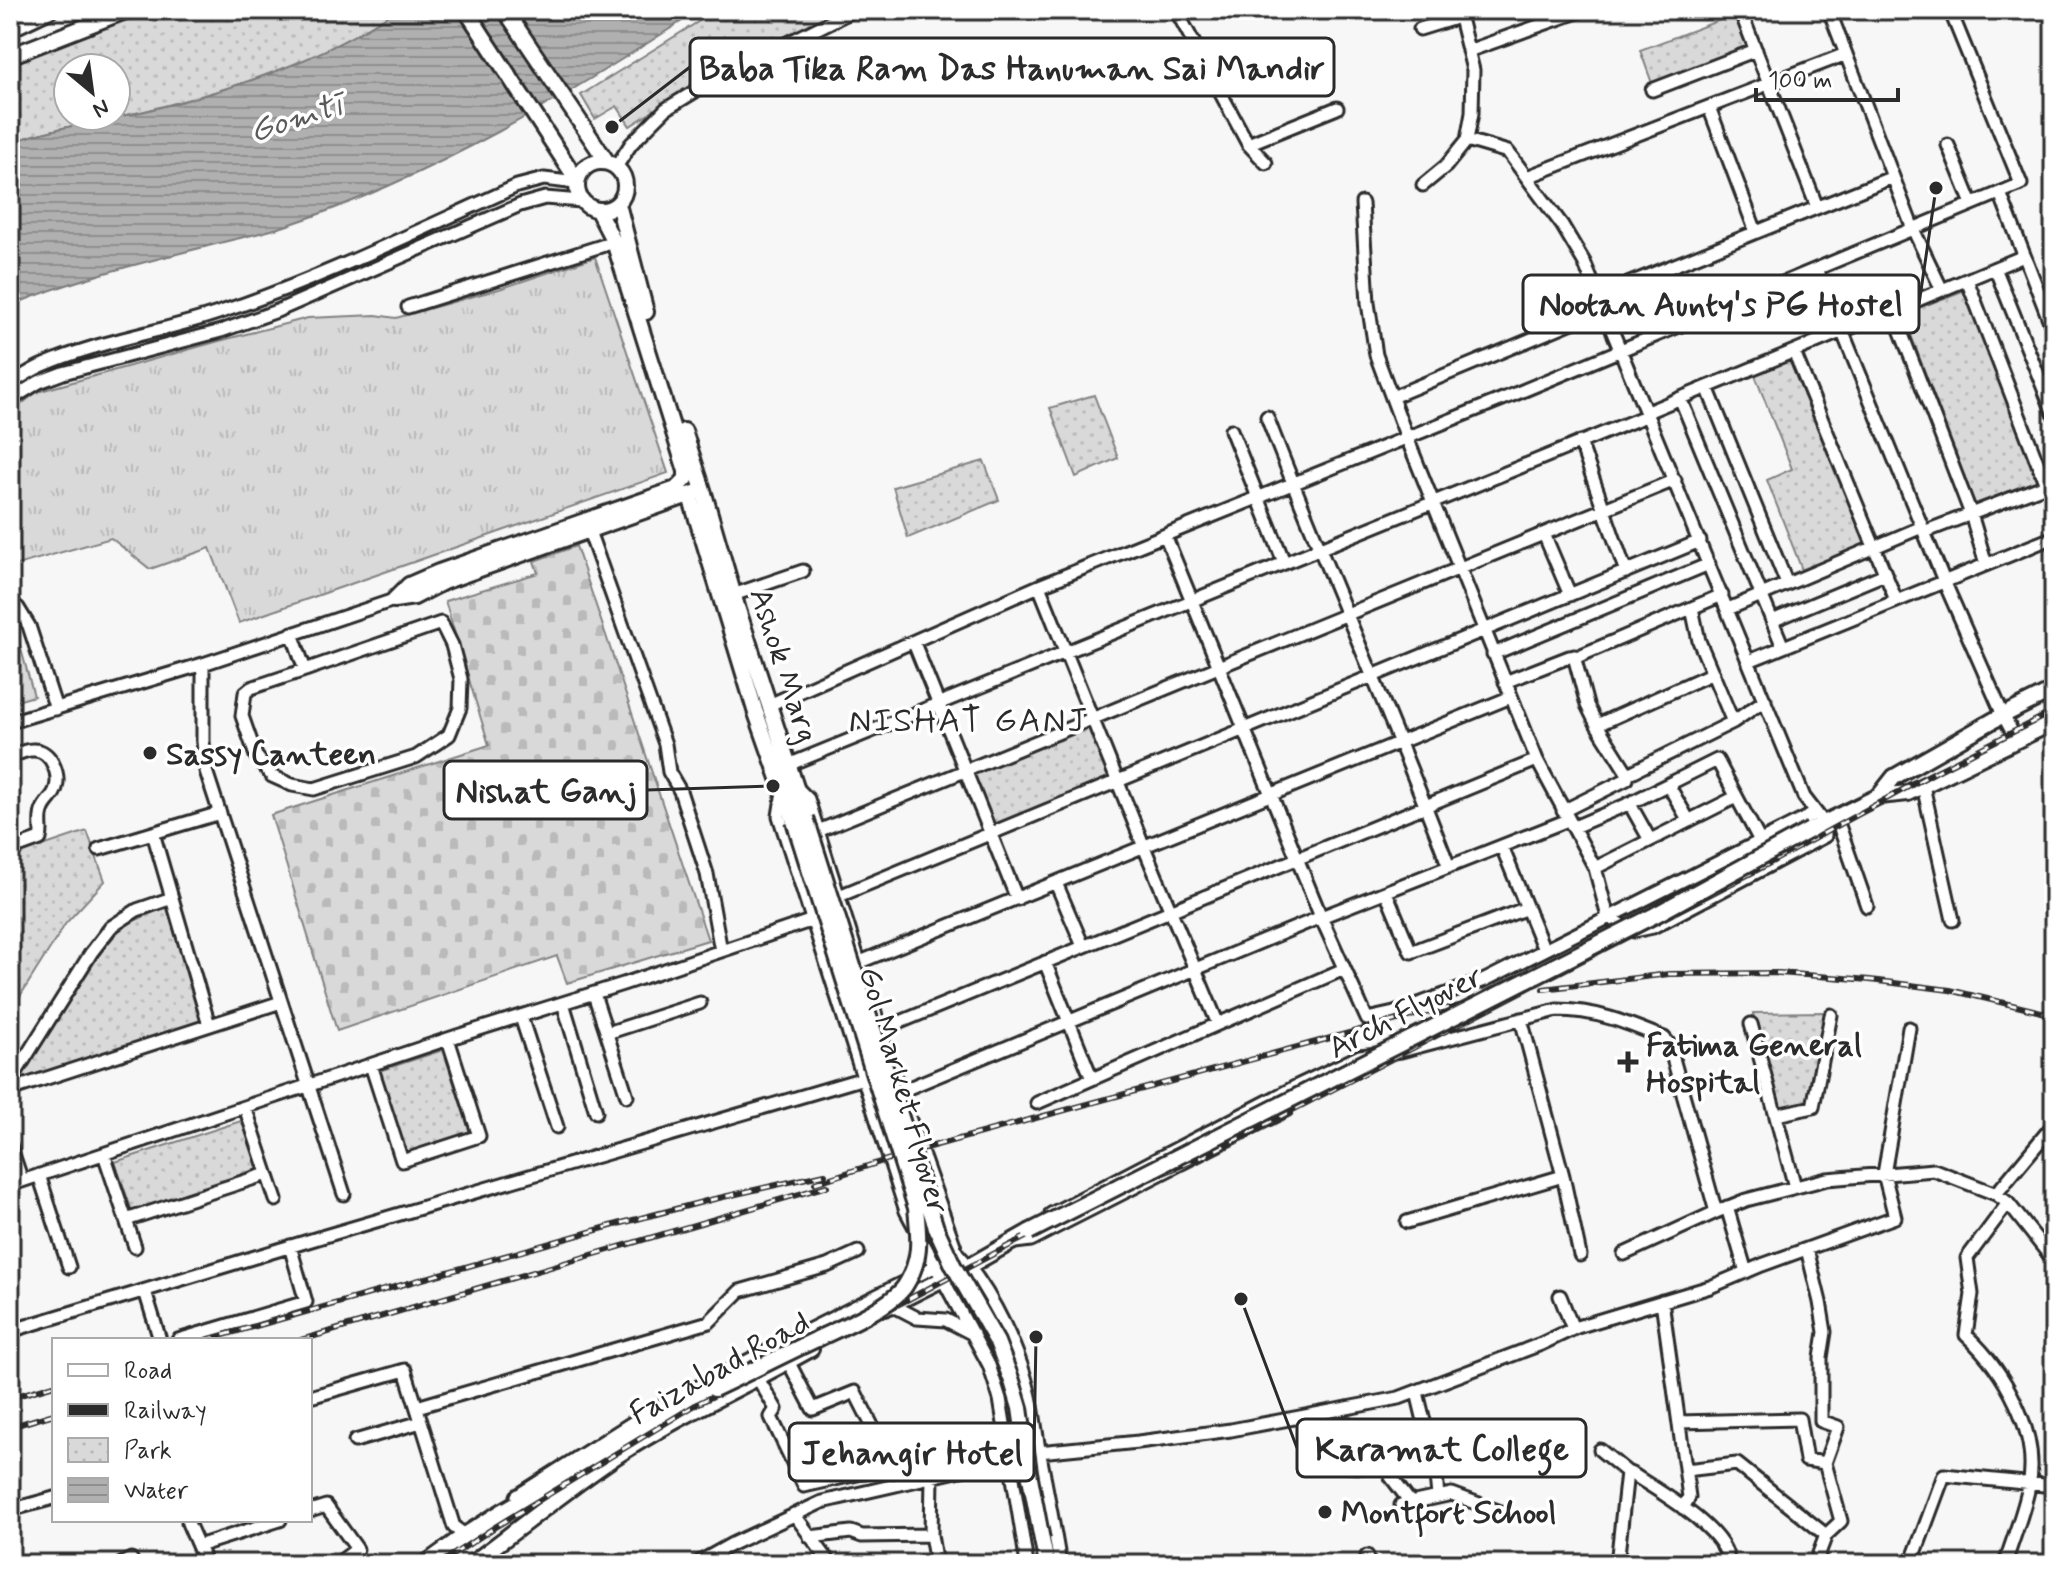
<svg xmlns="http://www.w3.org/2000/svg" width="2064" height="1574" font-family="Mynerve,sans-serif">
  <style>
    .grass { fill: url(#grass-tufts); stroke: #828282; stroke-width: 2 }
    .cemetery { fill: url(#cemetery-stones); stroke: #828282; stroke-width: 2 }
    .park { fill: url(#park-dots); stroke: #828282; stroke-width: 2; fill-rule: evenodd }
    .water { fill: url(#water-rules); stroke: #7b7b7b; stroke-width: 2 }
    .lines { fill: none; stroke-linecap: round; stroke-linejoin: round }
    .minor-casing { stroke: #2b2b2b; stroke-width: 17 }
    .major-casing { stroke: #2b2b2b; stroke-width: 20 }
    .minor { stroke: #fff; stroke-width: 11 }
    .major { stroke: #fff; stroke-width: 14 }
    .rail-casing { stroke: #2b2b2b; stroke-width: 6 }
    .rail { stroke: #fff; stroke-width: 3; stroke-dasharray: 9; stroke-linecap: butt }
    .major-bridge-casing { stroke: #2b2b2b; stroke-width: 20; stroke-linecap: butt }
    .major-bridge { stroke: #fff; stroke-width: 14 }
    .poi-dot { fill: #2b2b2b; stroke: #fff; stroke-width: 3 }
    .labels { text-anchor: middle; stroke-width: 7; stroke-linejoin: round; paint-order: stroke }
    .street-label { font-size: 32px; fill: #2b2b2b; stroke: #fff }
    .poi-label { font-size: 32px; font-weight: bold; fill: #2b2b2b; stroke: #fff; text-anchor: start }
    .water-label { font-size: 34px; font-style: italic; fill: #5a5a5a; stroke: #fff }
    .neighbourhood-label { font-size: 34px; letter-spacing: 2px; fill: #2b2b2b; stroke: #fff }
    .leader { fill: none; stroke: #2b2b2b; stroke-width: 3 }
    .callout-dot { fill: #2b2b2b; stroke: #fff; stroke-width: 3 }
    .callout { fill: #fff; stroke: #2b2b2b; stroke-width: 3 }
    .callout-label { font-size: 34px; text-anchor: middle; font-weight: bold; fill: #2b2b2b }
  </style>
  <defs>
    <pattern id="grass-tufts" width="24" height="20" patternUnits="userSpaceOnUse" patternTransform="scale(2)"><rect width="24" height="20" fill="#d9d9d9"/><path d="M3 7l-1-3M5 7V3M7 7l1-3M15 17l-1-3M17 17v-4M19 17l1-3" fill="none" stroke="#bababa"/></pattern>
    <pattern id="cemetery-stones" width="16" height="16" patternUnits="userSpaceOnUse" patternTransform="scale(2)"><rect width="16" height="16" fill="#d9d9d9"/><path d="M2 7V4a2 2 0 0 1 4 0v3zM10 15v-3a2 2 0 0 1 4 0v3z" fill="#bababa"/></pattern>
    <pattern id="park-dots" width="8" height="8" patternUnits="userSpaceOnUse" patternTransform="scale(2)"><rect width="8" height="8" fill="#d9d9d9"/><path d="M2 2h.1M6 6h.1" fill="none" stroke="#bababa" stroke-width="1.8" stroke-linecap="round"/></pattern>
    <pattern id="water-rules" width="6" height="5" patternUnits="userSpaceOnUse" patternTransform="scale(2)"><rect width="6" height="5" fill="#b0b0b0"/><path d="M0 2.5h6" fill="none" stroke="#8f8f8f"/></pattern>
  </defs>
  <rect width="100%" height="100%" fill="#f7f7f7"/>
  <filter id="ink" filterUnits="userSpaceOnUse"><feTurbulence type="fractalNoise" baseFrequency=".0125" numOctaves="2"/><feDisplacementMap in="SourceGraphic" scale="16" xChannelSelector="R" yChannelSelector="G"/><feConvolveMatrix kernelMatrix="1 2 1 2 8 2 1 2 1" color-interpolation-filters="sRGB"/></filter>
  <g filter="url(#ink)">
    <!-- grass -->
    <path class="grass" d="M595 257 668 473 239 623 210 548 150 569 111 538 10 567V413L37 392 219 341 308 318 376 315 396 318 499 289Z
      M13 620 34 696 10 703V621Z"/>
    <!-- cemetery -->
    <path class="cemetery" d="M576 546 708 940 567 983 557 956 337 1031 271 815 489 745 445 601 538 573 534 561Z"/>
    <!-- park -->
    <path class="park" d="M135 10H396C322 60 240 87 153 109 106 121 56 126 10 143V57ZM68 68H116V116H68Z
      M717 10H847L677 96 630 126 617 106 595 119 581 95Z
      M1736 14 1750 49 1653 86 1640 50Z
      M1965 290 2038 480 1975 504 1903 314Z
      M1792 358 1865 545 1802 570 1767 480 1792 469 1754 373Z
      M1094 395 1118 458 1076 477 1050 408Z
      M984 461 999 500 908 538 893 487Z
      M1092 726 1113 778 993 827 972 775Z
      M87 831 105 881 66 923 10 1012V857Z
      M167 906 201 1022 19 1080 103 949 123 926Z
      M1825 1012 1808 1102 1777 1110 1753 1013Z
      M443 1050 470 1133 406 1154 379 1071Z
      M244 1120 260 1168 132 1211 115 1162Z"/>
    <!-- water -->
    <path class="water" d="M396 10H699C569 95 433 177 285 226 260 234 233 239 208 246 141 263 73 279 10 306V143C56 126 106 121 153 109 240 87 322 60 396 10Z"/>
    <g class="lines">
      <!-- minor casing -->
      <g class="minor-casing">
        <path id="minor" d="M1176 10 1248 144 1266 163
          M1740 10 1817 207
          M1829 10 1913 229 1942 290
          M1420 29 1459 17
          M1468 51 1583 10
          M1652 90 1756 50
          M1709 107 1756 232
          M1248 144 1337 108
          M1948 145 1972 204
          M616 167 631 144 666 109 712 81 854 10
          M1527 177 1846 54
          M1423 185 1446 166 1467 140 1472 113 1473 70 1458 10
          M2000 193 2054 332
          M1362 203 1368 303 1376 355 1407 438 1537 760 1595 868 1608 917 1634 931 1653 927 1825 836 1824 823 1804 797 1584 262 1562 225 1508 152 1467 140
          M1995 268 2054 414
          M1817 269 1944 581 2003 715 2017 741
          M1967 280 2046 485
          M1598 296 1893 177
          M408 307 614 242
          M1893 311 1971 514 1986 564
          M1794 352 1896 600
          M10 384C20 378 30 371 41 366 97 341 163 332 221 312 323 278 419 230 517 186L544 179 577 183
          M1707 387 1787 584
          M1392 397 1604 309
          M1680 398 1783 647
          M10 400 39 382 63 373 221 331 277 311 520 205 545 198 581 201
          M1647 412 2024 256
          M1267 417C1325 568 1392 716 1449 867
          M1231 430 1284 562
          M1580 442 1626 572
          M589 531 665 744 669 772 680 791 707 874 721 951
          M1924 532 2054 482
          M1544 534 1570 595
          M1165 535 1321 917 1367 1019 1394 1013 1485 980 1816 813
          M1039 586 1144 847 1218 1024
          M733 595 803 571
          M10 603 18 608 29 626 56 709
          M1692 608 1699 641 1733 722
          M1728 609 1922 527
          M1772 621 1885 574
          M292 633 305 670 251 688 245 693 242 716 256 756 272 776 292 785 314 789 416 757 449 735 460 708 461 679 452 645 441 623 305 670
          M914 643 1017 899
          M1493 654 1709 564
          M1574 656 1587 705 1597 725 1628 774
          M1749 661 2054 537
          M203 664V741L206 771 344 1194
          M1505 682 1569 657 1579 656 1722 595
          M769 705 1039 586 1515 394 2021 184 1950 10
          M10 722 203 664 394 600
          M1597 725 1713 673
          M10 757C17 754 26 749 34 750 51 750 60 774 56 788 54 797 46 801 43 809 38 819 43 829 40 839L10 850
          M788 765 1648 415
          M1923 786 1953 920
          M797 788 808 799 900 1092 957 1253C992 1290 1023 1356 1032 1406 1035 1422 1037 1439 1040 1455 1047 1491 1054 1527 1060 1564
          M783 791 779 816 906 1211 989 1365 1000 1399 1027 1564
          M1626 805 1673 782
          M1563 811 1627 779 1628 774 1733 722 1765 700
          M1836 817 1867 906
          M1689 821 1670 788 1673 782 1717 760 1760 841
          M1574 827 1626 805 1631 806 1650 840
          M818 831 1675 480
          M153 833 209 1025
          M1502 847 1544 950
          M99 849 220 813
          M1595 868 1736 797
          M1056 883 1083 946
          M1386 892 1411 952 1527 908
          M839 896 1700 541
          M860 962 1511 697
          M1045 962 1092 1079
          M594 994 627 1096
          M563 1003 596 1112
          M521 1017 557 1127
          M1521 1019 1563 1176 1580 1255
          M1751 1024 1795 1187
          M876 1032 1537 760
          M607 1033 700 1003
          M371 1065 402 1161 479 1136 448 1039
          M10 1082 91 953 111 927 137 910 172 898
          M10 1090 281 1002
          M894 1094 1321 917 1568 820
          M1037 1103 1344 969
          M245 1107 276 1200
          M1776 1115 1813 1107 1831 1015
          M10 1145 22 1181
          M104 1154 135 1247
          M39 1175 69 1267
          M10 1185 457 1036 623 984 813 920
          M1996 1194 2054 1124
          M1727 1207 1746 1272
          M1051 1214 1297 1086 1360 1056 1401 1051 1557 1010C1597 1010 1627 1023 1664 1038L1669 1044 1716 1212
          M126 1220 267 1174
          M1407 1222 1563 1176
          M1015 1242 1031 1240 1056 1227 1286 1110
          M1807 1249 1820 1302 1825 1332 1821 1358V1421L1838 1427 1825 1463 1841 1521 1826 1535 1815 1564
          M1624 1254 1716 1212 1746 1200 1827 1179 1934 1170 1996 1194 2008 1203 2054 1261
          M145 1291 160 1340
          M1560 1296 1573 1329
          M1662 1301 1689 1497 1683 1508
          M892 1305 917 1318 946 1320 973 1334
          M10 1331 318 1238 864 1078
          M178 1340 306 1302 290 1246
          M757 1377 776 1409 771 1417 804 1486 862 1473 888 1457 855 1392 813 1409 788 1361
          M1417 1392 1430 1446 1445 1450 1489 1435 1521 1438
          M310 1397 405 1370 454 1527 465 1535
          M417 1407 709 1322 740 1291 827 1266 858 1252
          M1308 1416 1319 1443 1330 1463C1356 1469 1383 1468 1408 1458 1416 1455 1421 1449 1430 1446
          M1679 1422 1799 1419 1806 1460 1825 1463
          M355 1441 421 1422
          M1433 1446 1438 1496
          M1600 1450 1627 1472 1634 1475C1659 1492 1730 1531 1728 1564
          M1391 1464V1477L1410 1502
          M1686 1470 1737 1464 1826 1535
          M932 1476 931 1535 936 1564
          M517 1496 643 1416 751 1359 936 1266 956 1253
          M1401 1505 1452 1494 1506 1514
          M10 1510 54 1498
          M310 1511 326 1506 357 1549 337 1564
          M794 1514 831 1564
          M188 1523 206 1564
          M810 1537 851 1532 862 1536 931 1535
          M198 1546 280 1520
          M489 1550 499 1564
          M121 1564 131 1559 133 1564
          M696 1564 732 1544 822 1502 1039 1452 1138 1442 1231 1430 1399 1398 1541 1344 1577 1327 1710 1287 1762 1265 1895 1217 1884 1174 1909 1028
          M1366 1564 1367 1556
          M1617 1564 1627 1472
          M1911 1564 1944 1475 2054 1486
          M2005 1564C2013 1538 2024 1512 2029 1486 2040 1433 2004 1370 1966 1335L1972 1294 1967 1258 2008 1203"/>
      </g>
      <!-- major casing -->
      <g class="major-casing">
        <path id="major" d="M466 10 571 171 578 178
          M505 10 607 162
          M10 29 50 10
          M10 56 128 10
          M577 186a24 24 0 1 1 48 0a24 24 0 1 1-48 0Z
          M618 204 646 312
          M598 211 614 242 686 471V479L676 489 439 572 409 585 394 600 414 597 443 582 703 490
          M684 431 703 490 738 610 806 818
          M690 496 755 710 794 821
          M1879 796 1894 777 1994 720 2054 690
          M1810 830 1879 796 1908 793 2054 722
          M885 1308 969 1266 1029 1232
          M1042 1540 1047 1564
          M425 1564 465 1535 503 1511 714 1389
          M471 1564C520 1528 567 1489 618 1455 680 1415 747 1385 811 1349"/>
      </g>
      <!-- minor -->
      <use href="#minor" class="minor"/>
      <!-- major -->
      <use href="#major" class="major"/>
      <!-- rail casing -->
      <g class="rail-casing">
        <path id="rail" d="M1543 989 1669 974 1779 973 1870 980 1950 990 2054 1015
          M815 1183 911 1152 1419 1014 1500 998
          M206 1340 618 1224 710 1200 825 1174
          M301 1340 827 1186
          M10 1398 54 1385
          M10 1427 54 1414
          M439 1564 495 1527 697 1404 901 1303 1082 1207 1202 1157 1757 870 1937 771 2054 711"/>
      </g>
      <!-- rail -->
      <use href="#rail" class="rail"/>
      <!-- major-bridge casing -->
      <g class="major-bridge-casing">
        <path id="major-bridge" d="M806 818 936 1228 953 1265 997 1342 1012 1381 1020 1408 1029 1472 1042 1540
          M1029 1232 1655 915 1810 830
          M714 1389C748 1373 781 1356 815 1340 839 1328 890 1308 905 1286 922 1259 919 1238 916 1208L794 821"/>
      </g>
      <!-- major-bridge -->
      <use href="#major-bridge" class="major-bridge"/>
    </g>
  </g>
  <!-- markers -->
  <g class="poi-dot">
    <circle cx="150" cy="753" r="8"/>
    <path d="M1624 1050h8v8h8v8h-8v8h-8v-8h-8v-8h8z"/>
    <circle cx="1325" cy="1512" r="8"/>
  </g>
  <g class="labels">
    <!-- street labels -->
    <g class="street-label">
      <text transform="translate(785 665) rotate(72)" y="11">Ashok Marg</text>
      <text transform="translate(1405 1011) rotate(-27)" y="11">Arch Flyover</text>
      <text transform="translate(905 1090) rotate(74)" y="11">Gol Market Flyover</text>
      <text transform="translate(719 1367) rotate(-29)" y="11">Faizabad Road</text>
    </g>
    <!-- poi labels -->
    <g class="poi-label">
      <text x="166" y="764">Sassy Canteen</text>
      <text x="1646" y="1055">Fatima General<tspan x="1646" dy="37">Hospital</tspan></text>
      <text x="1341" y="1523">Montfort School</text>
    </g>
    <!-- water labels -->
    <g class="water-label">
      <text transform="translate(296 116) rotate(-18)" y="12">Gomtī</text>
    </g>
    <!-- neighbourhood labels -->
    <g class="neighbourhood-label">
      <text x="969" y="731">NISHAT GANJ</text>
    </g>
  </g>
  <!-- callouts -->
  <path class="leader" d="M612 127L690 67M1936 188L1919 304M773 786L647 790M1241 1299L1297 1448M1036 1337L1034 1452"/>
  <g class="callout-dot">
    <circle cx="612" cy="127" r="8"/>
    <circle cx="1936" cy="188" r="8"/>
    <circle cx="773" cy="786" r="8"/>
    <circle cx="1241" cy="1299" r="8"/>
    <circle cx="1036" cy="1337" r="8"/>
  </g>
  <g class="callout">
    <rect x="690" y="38" width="644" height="58" rx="8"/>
    <rect x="1523" y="275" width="396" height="58" rx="8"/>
    <rect x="444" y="761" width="203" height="58" rx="8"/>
    <rect x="1297" y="1419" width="289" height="58" rx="8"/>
    <rect x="789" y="1423" width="245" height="58" rx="8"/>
  </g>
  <g class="callout-label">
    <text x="1012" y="79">Baba Tika Ram Das Hanuman Sai Mandir</text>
    <text x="1721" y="315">Nootan Aunty's PG Hostel</text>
    <text x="546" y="802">Nishat Ganj</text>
    <text x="1442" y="1460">Karamat College</text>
    <text x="912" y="1464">Jehangir Hotel</text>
  </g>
  <!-- margin -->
  <rect width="2064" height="1574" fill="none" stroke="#fff" stroke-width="40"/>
  <rect x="20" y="20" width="2024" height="1534" fill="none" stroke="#2b2b2b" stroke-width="3" filter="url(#ink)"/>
  <!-- legend -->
  <rect x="52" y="1338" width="260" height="184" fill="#ffffff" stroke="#aaaaaa" stroke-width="2"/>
  <rect x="68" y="1364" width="40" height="12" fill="#ffffff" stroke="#aaaaaa" stroke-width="2"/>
  <text x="124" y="1378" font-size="24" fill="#2b2b2b">Road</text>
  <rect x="68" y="1404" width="40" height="12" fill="#2b2b2b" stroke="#aaaaaa" stroke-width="2"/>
  <text x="124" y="1418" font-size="24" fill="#2b2b2b">Railway</text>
  <rect x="68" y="1438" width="40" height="24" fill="url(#park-dots)" stroke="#aaaaaa" stroke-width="2"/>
  <text x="124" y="1458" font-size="24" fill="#2b2b2b">Park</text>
  <rect x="68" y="1478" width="40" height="24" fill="url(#water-rules)" stroke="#aaaaaa" stroke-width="2"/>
  <text x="124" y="1498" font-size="24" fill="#2b2b2b">Water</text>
  <!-- north arrow -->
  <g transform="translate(92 92) rotate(151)"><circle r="38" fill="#ffffff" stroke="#aaaaaa" stroke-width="2"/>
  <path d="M0-6L14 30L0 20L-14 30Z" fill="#2b2b2b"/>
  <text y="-12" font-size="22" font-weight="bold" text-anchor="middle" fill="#2b2b2b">N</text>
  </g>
  <!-- scale -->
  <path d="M1756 88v12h142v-12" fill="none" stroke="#2b2b2b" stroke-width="4"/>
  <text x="1768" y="88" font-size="24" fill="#2b2b2b" stroke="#ffffff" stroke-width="6" paint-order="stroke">100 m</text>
</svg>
